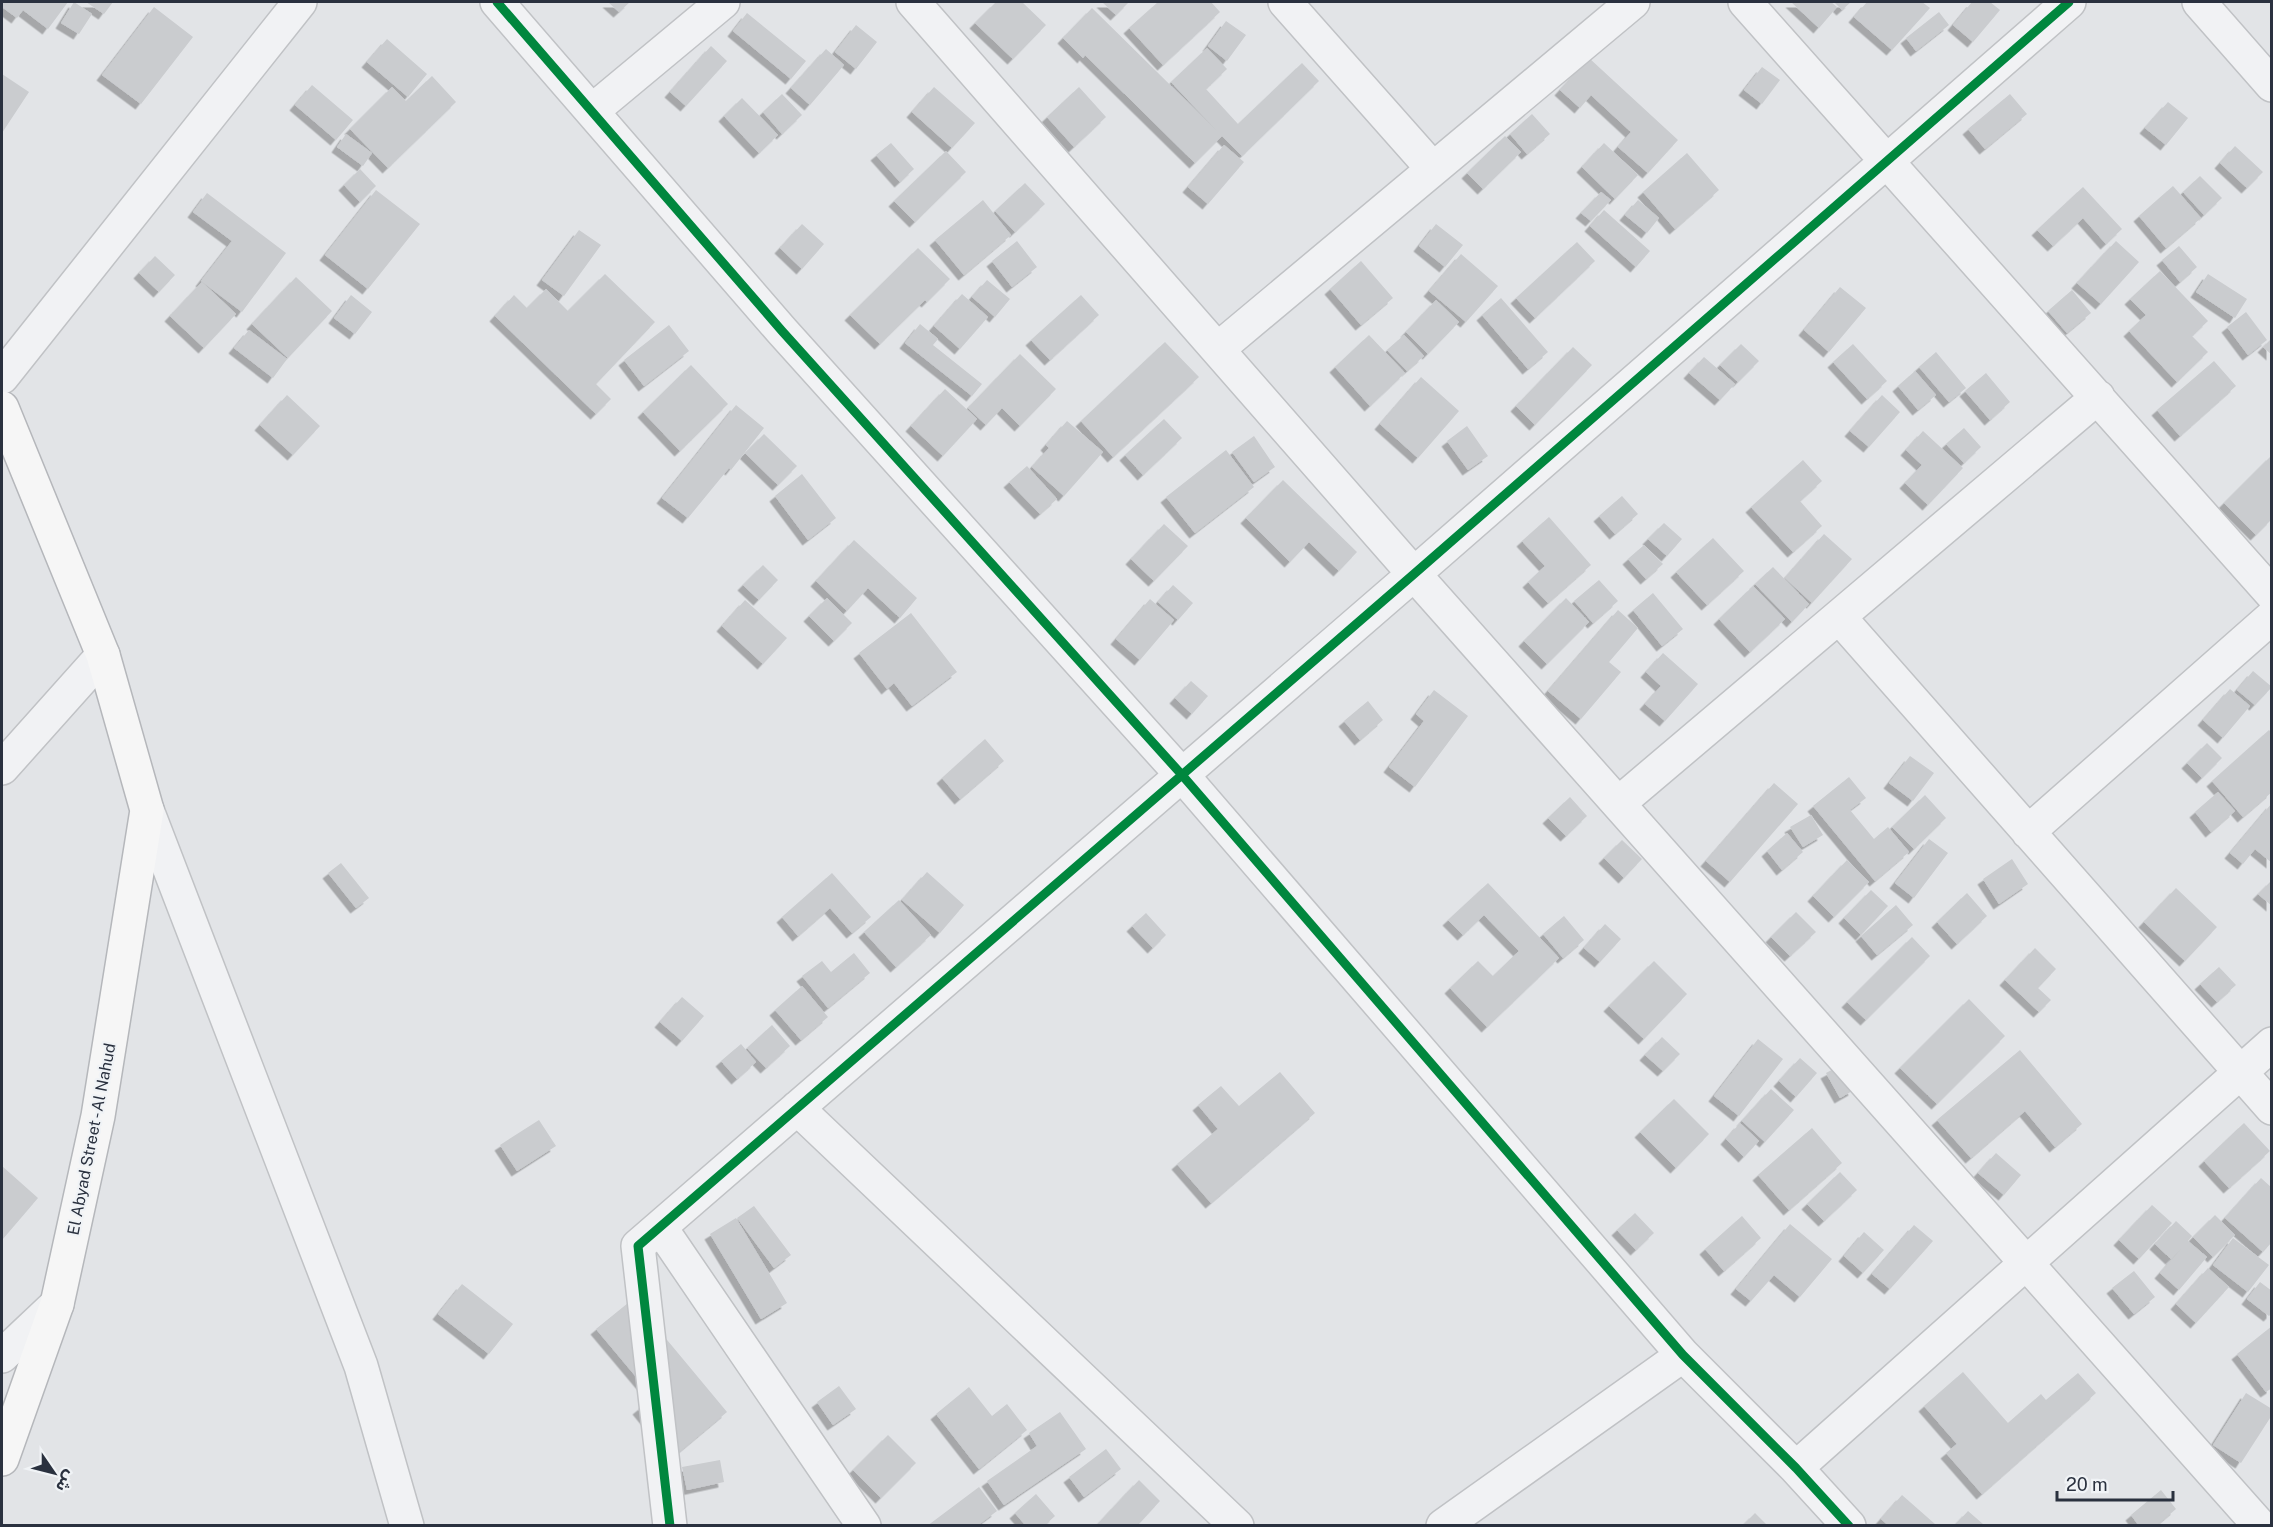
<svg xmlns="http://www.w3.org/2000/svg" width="2273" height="1527" font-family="'Public Sans','Noto Sans Arabic',sans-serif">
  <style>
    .building { fill: #cacccf; filter: url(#shadow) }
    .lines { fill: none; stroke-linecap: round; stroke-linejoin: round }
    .minor-casing { stroke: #c0c2c5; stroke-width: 36 }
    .highway-casing { stroke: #b5b7bb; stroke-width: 36 }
    .minor { stroke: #f1f2f4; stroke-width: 33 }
    .highway { stroke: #f6f6f6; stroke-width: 33 }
    .cycleway-casing { stroke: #f0f3f6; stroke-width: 13 }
    .cycleway { stroke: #00873e; stroke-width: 9 }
    .labels { text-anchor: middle; stroke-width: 4.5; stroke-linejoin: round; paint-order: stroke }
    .street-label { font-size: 16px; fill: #2a313f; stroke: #f0f3f6 }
  </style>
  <defs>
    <filter id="shadow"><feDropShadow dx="-5.5" dy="5.5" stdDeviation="0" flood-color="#0004"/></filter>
  </defs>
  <rect width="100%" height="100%" fill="#e2e4e7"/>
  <!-- building -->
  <path class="building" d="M2 2H68L48 29 23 10 17 18 2 7Z
    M74 2 92 14 79 34 61 23Z
    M86 2H113L104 14Z
    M608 2H630L619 12Z
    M996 2H1022L1046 25 1013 59 975 23Z
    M1102 2H1129L1116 15Z
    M1158 2H1211L1220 12 1163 65 1129 28Z
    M1791 2H1831L1837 7 1819 28Z
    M1834 2H1851L1842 10Z
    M1867 2H1922L1930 8 1892 50 1854 17Z
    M1972 2H1990L2000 10 1973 42 1953 25Z
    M154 7 193 37 141 104 102 75Z
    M1092 8 1217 131 1171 82 1207 48 1227 69 1206 89 1238 124 1302 63 1319 81 1242 156 1222 136 1195 163 1085 55 1083 58 1063 38Z
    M1939 12 1949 25 1916 51 1906 38Z
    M747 13 806 61 791 79 733 31Z
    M1226 21 1246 35 1227 61 1208 46Z
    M856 25 877 42 856 69 835 52Z
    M387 39 427 74 408 97 367 62Z
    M711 46 727 61 686 106 670 92Z
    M826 49 844 65 810 105 791 88Z
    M1589 58 1678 140 1648 173 1618 147 1631 132 1591 95 1580 108 1560 90Z
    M1762 67 1780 80 1762 104 1744 90Z
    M2 74 29 92 2 133Z
    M432 76 456 102 388 168 350 129 392 87 406 101Z
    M312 85 353 120 336 140 295 105Z
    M934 87 975 123 952 148 912 112Z
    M1079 87 1106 117 1074 147 1047 117Z
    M782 94 802 115 782 134 763 112Z
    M2010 94 2027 114 1985 149 1968 129Z
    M742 98 778 135 759 153 724 116Z
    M2168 102 2188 118 2166 145 2145 128Z
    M1532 114 1550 134 1527 154 1510 134Z
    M346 134 372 153 363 166 337 147Z
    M1505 136 1521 152 1483 189 1467 173Z
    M891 143 914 169 900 182 876 155Z
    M1604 143 1638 175 1615 199 1582 167Z
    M1224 145 1244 162 1208 204 1188 187Z
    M2235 146 2263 172 2247 188 2220 163Z
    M946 151 966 172 915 222 894 201Z
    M1687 153 1719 190 1675 229 1643 192Z
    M360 169 376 186 360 202 344 185Z
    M2200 176 2222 198 2204 215 2183 192Z
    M1025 183 1045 204 1015 232 995 211Z
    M2173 186 2201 218 2166 248 2139 216Z
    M2083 187 2122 229 2106 244 2083 218 2053 246 2037 230Z
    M376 190 420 224 368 289 325 255Z
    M1601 192 1611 200 1591 221 1581 213Z
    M207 193 286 253 242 312 201 281 232 241 193 212Z
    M983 200 1011 235 964 275 935 240Z
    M1638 200 1659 218 1647 233 1625 215Z
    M1604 210 1650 251 1636 267 1590 226Z
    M802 224 824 244 802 269 780 248Z
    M1436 224 1463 245 1445 267 1419 246Z
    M579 230 601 245 564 296 542 280Z
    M1017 241 1037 267 1012 287 992 261Z
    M2116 241 2139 262 2101 304 2077 283Z
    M1577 242 1595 261 1535 318 1516 298Z
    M2179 246 2197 267 2180 282 2162 260Z
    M918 248 950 279 927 302 925 300 880 344 850 315Z
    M1461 254 1498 286 1466 322 1429 291Z
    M155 256 175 275 159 292 139 273Z
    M1361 261 1393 298 1361 325 1330 289Z
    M2160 271 2208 321 2192 336 2208 352 2177 382 2129 331 2146 315 2130 299Z
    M605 274 655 322 596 384 611 399 596 414 495 316 514 295 527 308 546 289 568 311Z
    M2208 274 2247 299 2235 318 2196 292Z
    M296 277 332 311 288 358 252 324Z
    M987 280 1010 299 995 317 972 297Z
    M202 282 236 314 204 348 170 316Z
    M1840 287 1866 308 1829 352 1804 330Z
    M2072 290 2091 313 2067 333 2048 311Z
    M962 294 988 317 960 349 934 326Z
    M351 295 372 312 355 334 334 318Z
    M1081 295 1099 315 1050 360 1031 340Z
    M1501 298 1548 352 1528 369 1482 315Z
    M1436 300 1459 322 1428 354 1406 332Z
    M2246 312 2267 340 2248 355 2227 327Z
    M920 324 938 339 933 345 982 384 972 396 905 343Z
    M669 325 689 351 644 386 624 360Z
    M249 330 287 359 273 378 234 348Z
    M1369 335 1405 373 1370 406 1335 367Z
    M1404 335 1424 356 1407 371 1387 350Z
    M2272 338V355L2263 347Z
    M1165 342 1199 377 1113 457 1081 421Z
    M1741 344 1759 361 1738 382 1720 365Z
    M1853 344 1887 381 1867 399 1833 362Z
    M1573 347 1592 365 1535 425 1516 406Z
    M1936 352 1966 388 1949 402 1919 367Z
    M1020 354 1056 389 1020 426 1002 408 986 425 968 408Z
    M1704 357 1735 384 1720 400 1689 373Z
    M2214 361 2236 386 2180 436 2157 410Z
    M691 365 728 404 680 451 643 412Z
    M1915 371 1936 395 1918 410 1898 386Z
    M1986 373 2010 402 1990 420 1965 391Z
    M1421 377 1459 411 1418 458 1380 424Z
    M945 389 977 419 943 456 911 426Z
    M287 395 320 426 293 455 260 425Z
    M1882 395 1900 412 1869 447 1850 431Z
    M736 405 764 428 731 470 729 468 688 518 662 498Z
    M1164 419 1182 438 1143 475 1125 455Z
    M1067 421 1103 452 1064 496 1032 467 1049 448 1046 445Z
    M1467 426 1488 456 1468 470 1447 441Z
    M1964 428 1981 447 1964 463 1946 444Z
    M1923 431 1963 468 1928 505 1905 483 1922 465 1906 450Z
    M764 434 797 466 778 485 745 453Z
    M1254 436 1275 467 1254 482 1232 452Z
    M1226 450 1254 487 1195 533 1166 497Z
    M2272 455V519L2256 535 2224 503Z
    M1803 460 1822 481 1800 501 1822 526 1793 552 1751 507Z
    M1027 466 1057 499 1040 514 1009 482Z
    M802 474 836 518 808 540 775 496Z
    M1283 480 1357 552 1339 571 1309 542 1290 562 1246 518Z
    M1622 496 1638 514 1615 534 1599 516Z
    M1549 517 1591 565 1548 603 1528 582 1545 566 1522 541Z
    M1664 523 1682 539 1667 556 1648 539Z
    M1164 524 1188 546 1154 581 1131 559Z
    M1824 534 1852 559 1812 603 1785 578Z
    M1713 538 1744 571 1707 605 1676 572Z
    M854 540 917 598 900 618 868 588 847 611 816 581Z
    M1644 545 1663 564 1646 579 1628 559Z
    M763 565 778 580 759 600 743 585Z
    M1773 567 1809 604 1792 622 1755 584Z
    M1599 580 1618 601 1593 623 1574 601Z
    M1173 585 1193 603 1178 620 1158 602Z
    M1753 586 1785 619 1750 652 1719 619Z
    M1653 593 1683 629 1662 646 1633 610Z
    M827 598 852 623 834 641 809 616Z
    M1566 598 1589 622 1547 664 1524 641Z
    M1150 599 1174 620 1140 660 1116 639Z
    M745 600 787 638 763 664 722 626Z
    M1618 610 1638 628 1609 662 1621 672 1581 719 1548 691Z
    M911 613 957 672 912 706 894 683 887 689 859 653Z
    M1663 653 1698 684 1665 721 1645 704 1661 686 1646 672Z
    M2253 671 2272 687 2255 705 2237 690Z
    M1191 681 1208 696 1192 714 1175 698Z
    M2230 689 2250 706 2223 738 2203 720Z
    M1434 690 1468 716 1415 787 1389 767 1424 721 1416 714Z
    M1368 701 1383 720 1360 740 1344 721Z
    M2269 730 2272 733V792L2243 817 2212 781Z
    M985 739 1004 761 960 799 942 778Z
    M2207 743 2222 758 2202 778 2187 763Z
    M1910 756 1934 773 1913 801 1889 783Z
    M1849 777 1866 798 1850 810 1874 839 1888 827 1909 852 1875 881 1813 806Z
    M1774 783 1798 804 1730 882 1706 861Z
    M2218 792 2235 811 2211 832 2195 812Z
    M1925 795 1946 818 1914 849 1892 827Z
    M1570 797 1587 816 1566 836 1548 818Z
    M2272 803V863L2255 849 2243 864 2230 853Z
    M1811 815 1823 835 1803 847 1790 827Z
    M1787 833 1803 852 1782 870 1767 851Z
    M1929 839 1948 853 1914 898 1895 883Z
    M1622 840 1642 859 1624 878 1604 858Z
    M2012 859 2028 884 1999 904 1983 879Z
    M1847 860 1869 882 1834 917 1813 896Z
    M341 863 369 898 356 908 328 873Z
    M927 872 964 905 940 933 902 900Z
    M832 873 871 917 852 933 830 908 798 936 782 917Z
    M2272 880V906L2258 894Z
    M1488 883 1559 958 1487 1027 1450 988 1478 961 1493 976 1519 951 1484 915 1463 935 1448 920Z
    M2176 888 2217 927 2185 961 2144 922Z
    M1871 890 1888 906 1861 935 1844 918Z
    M1967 893 1987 916 1957 944 1937 922Z
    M899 900 931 935 896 967 864 932Z
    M1896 905 1913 925 1877 955 1861 936Z
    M1796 912 1816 932 1790 956 1771 937Z
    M1146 913 1166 935 1153 948 1132 926Z
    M1564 916 1584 940 1563 958 1543 934Z
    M1605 924 1621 939 1600 962 1584 948Z
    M1912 937 1930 956 1866 1020 1847 1002Z
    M2035 948 2056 969 2038 988 2051 1000 2039 1012 2005 980Z
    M854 953 870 973 828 1008 802 976 822 961 831 972Z
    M1654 961 1687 994 1644 1039 1609 1006Z
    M2219 967 2236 985 2217 1002 2200 984Z
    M802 986 828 1017 801 1040 775 1010Z
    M682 997 704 1016 682 1041 660 1022Z
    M1969 999 2005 1036 1937 1104 1900 1068Z
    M772 1025 790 1046 766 1068 747 1048Z
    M1662 1037 1680 1054 1663 1071 1645 1055Z
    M1758 1039 1783 1059 1739 1116 1714 1096Z
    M741 1044 756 1062 737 1079 721 1061Z
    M2020 1050 2082 1124 2055 1147 2025 1111 1971 1158 1937 1120Z
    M1800 1058 1817 1073 1796 1097 1779 1081Z
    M1841 1065 1854 1090 1840 1098 1826 1073Z
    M1280 1072 1315 1113 1211 1203 1177 1164 1218 1129 1198 1105 1221 1086 1239 1106Z
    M1771 1089 1794 1110 1765 1142 1742 1121Z
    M1674 1099 1709 1134 1676 1168 1640 1132Z
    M539 1120 556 1146 517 1171 500 1145Z
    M1740 1123 1759 1141 1744 1157 1726 1139Z
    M2244 1123 2270 1151 2229 1188 2204 1161Z
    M1812 1128 1842 1163 1789 1210 1758 1175Z
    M1996 1153 2021 1175 2004 1195 1978 1173Z
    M2 1166 38 1198 2 1240Z
    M1840 1172 1857 1190 1824 1221 1807 1204Z
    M2261 1178 2272 1188V1242L2263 1252 2225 1218Z
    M2152 1205 2172 1223 2139 1259 2119 1240Z
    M754 1206 791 1255 774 1268 737 1218Z
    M1635 1213 1654 1233 1636 1250 1617 1230Z
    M2215 1215 2235 1235 2213 1257 2193 1237Z
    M1742 1216 1761 1238 1724 1271 1705 1249Z
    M736 1218 787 1303 761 1319 710 1234Z
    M2176 1221 2192 1236 2188 1241 2207 1257 2179 1290 2160 1273 2181 1249 2171 1259 2155 1244Z
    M1790 1224 1832 1259 1800 1297 1774 1275 1751 1301 1736 1289Z
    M1914 1225 1933 1241 1890 1289 1872 1274Z
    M1864 1232 1884 1250 1863 1273 1844 1256Z
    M2233 1238 2269 1265 2248 1292 2213 1265Z
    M2208 1268 2229 1287 2196 1323 2176 1304Z
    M2134 1271 2155 1297 2134 1314 2112 1288Z
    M2260 1282 2272 1291V1313L2269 1316 2247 1299Z
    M462 1284 513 1324 489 1354 438 1314Z
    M633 1299 727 1412 678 1453 667 1439 664 1441 638 1409 653 1397 596 1329Z
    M2272 1326V1388L2266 1392 2237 1354Z
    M1963 1372 2008 1423 2041 1394 2046 1400 2078 1373 2096 1393 1982 1494 1946 1453 1957 1444 1924 1406Z
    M839 1386 856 1409 833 1425 817 1402Z
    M969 1387 992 1416 1007 1404 1027 1430 979 1469 936 1414Z
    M2246 1393 2272 1409V1415L2241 1463 2213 1445Z
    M1060 1412 1086 1449 1004 1505 987 1481 1037 1446 1029 1433Z
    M888 1435 916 1463 881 1498 853 1470Z
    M1106 1449 1121 1469 1084 1497 1069 1477Z
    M720 1460 724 1482 687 1490 682 1467Z
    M1139 1480 1160 1501 1137 1526H1096Z
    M979 1487 997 1511 977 1526H927Z
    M2161 1490 2176 1509 2156 1526H2139L2131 1515Z
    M1036 1494 1055 1516 1044 1526H1026L1015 1513Z
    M1902 1495 1935 1524 1933 1526H1889L1881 1519Z
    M1968 1511 1983 1524 1954 1526Z
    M1755 1513 1768 1526H1742Z"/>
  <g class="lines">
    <!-- minor casing -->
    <g class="minor-casing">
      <path id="minor" d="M497 2 782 331 1182 775 1683 1355 1796 1468 1849 1526
        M913 2 1414 574 2260 1526
        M1285 2 1433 169
        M1745 2 2272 594
        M2199 2 2272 85
        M592 111 723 2
        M1218 349 1633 2
        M2 377 300 2
        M1839 617 2272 1108
        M2 768 103 655
        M1619 803 2098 397
        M147 810 361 1366 407 1526
        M2028 832 2272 617
        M797 1108 1237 1526
        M660 1227 864 1526
        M2 1356 57 1304
        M1796 1468 2272 1044
        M670 1526 638 1246 1414 574 2069 2
        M1443 1526 1683 1355"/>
    </g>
    <!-- highway casing -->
    <g class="highway-casing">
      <path id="highway" d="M2 408 103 655 147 810 98 1116 57 1304 2 1459"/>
    </g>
    <!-- minor -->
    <use href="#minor" class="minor"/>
    <!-- highway -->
    <use href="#highway" class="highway"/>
    <!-- cycleway casing -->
    <g class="cycleway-casing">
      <path id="cycleway" d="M497 2 782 331 1182 775 1683 1355 1796 1468 1849 1526
        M670 1526 638 1246 1414 574 2069 2"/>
    </g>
    <!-- cycleway -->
    <use href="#cycleway" class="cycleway"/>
  </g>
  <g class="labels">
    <!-- street labels -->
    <g class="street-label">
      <text transform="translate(91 1139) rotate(-79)" y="6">El Abyad Street - Al Nahud</text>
    </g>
  </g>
  <!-- border -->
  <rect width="2273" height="1527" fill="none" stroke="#2a313f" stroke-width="6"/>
  <!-- north arrow -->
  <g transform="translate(54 1473) rotate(125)" stroke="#f0f3f6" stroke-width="4.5" paint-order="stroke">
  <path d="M0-4.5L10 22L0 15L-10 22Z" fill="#2a313f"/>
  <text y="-9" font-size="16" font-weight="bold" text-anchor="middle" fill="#2a313f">ش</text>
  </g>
  <!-- scale -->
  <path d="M2057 1491v9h116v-9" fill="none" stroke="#2a313f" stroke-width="3"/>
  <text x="2066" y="1491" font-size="18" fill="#2a313f" stroke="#f0f3f6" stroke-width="4.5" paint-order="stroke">20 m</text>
</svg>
